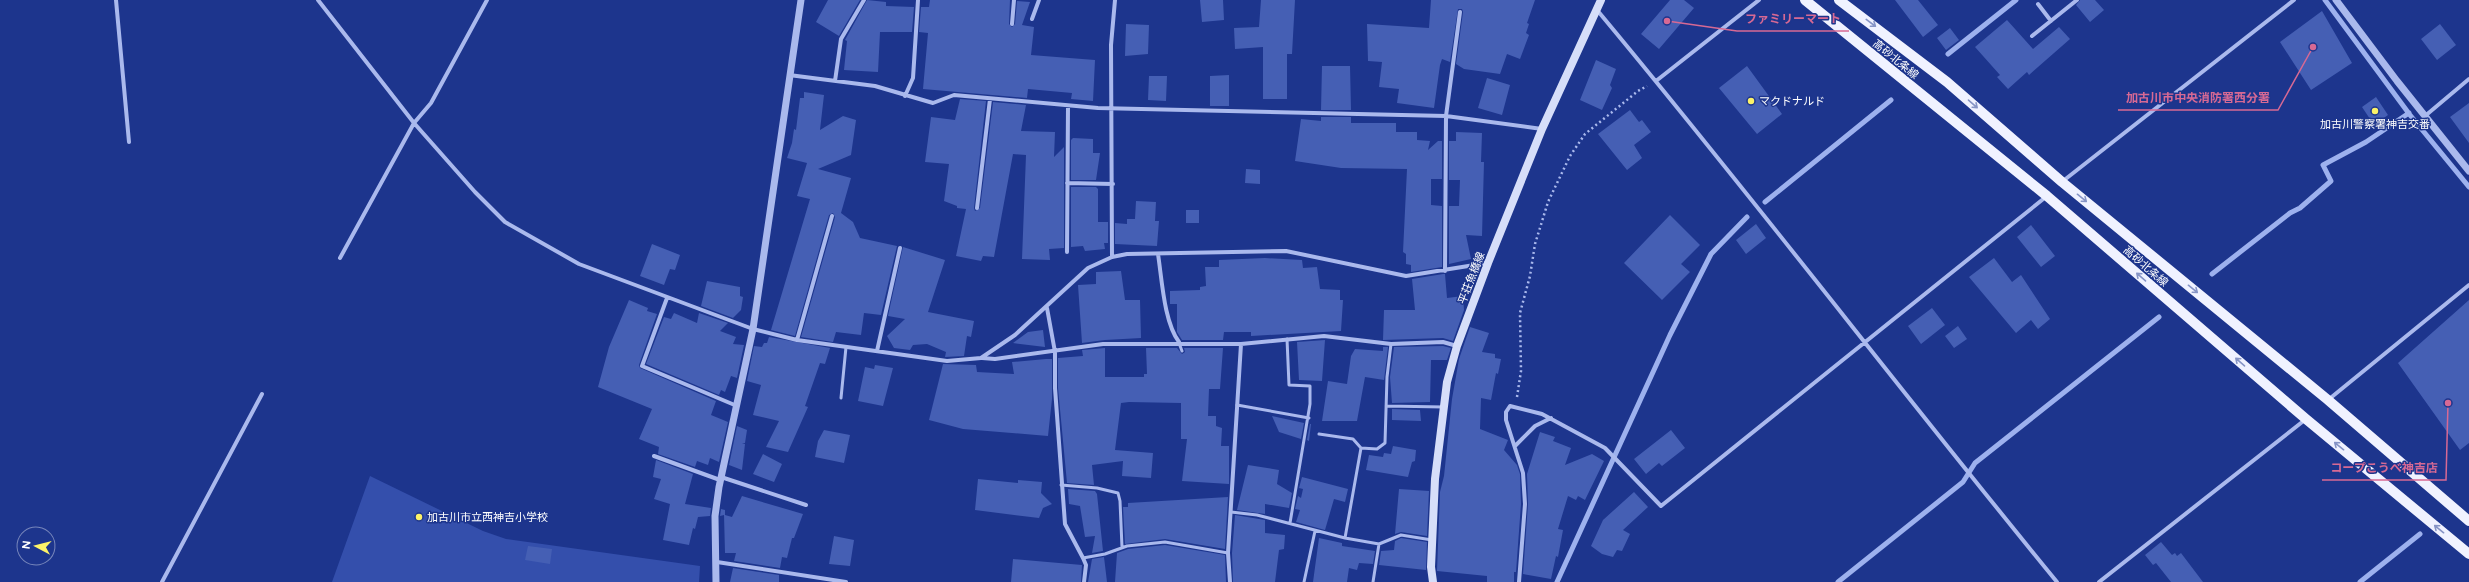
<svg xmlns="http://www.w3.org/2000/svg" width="2469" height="582" font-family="Figtree,'Noto Sans JP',sans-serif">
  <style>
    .green { fill: #344fac }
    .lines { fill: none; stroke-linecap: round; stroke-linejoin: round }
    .stream { stroke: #9db1ee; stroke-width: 5 }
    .building { fill: #455fb4 }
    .path { stroke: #aab9ed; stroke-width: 2.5; stroke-dasharray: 2 3; stroke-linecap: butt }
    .service { stroke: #aab9ed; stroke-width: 3 }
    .minor { stroke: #aab9ed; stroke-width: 4 }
    .tertiary { stroke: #aab9ed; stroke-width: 7 }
    .secondary { stroke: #d6def9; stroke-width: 8 }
    .primary { stroke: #f0f2ff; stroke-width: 10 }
    .oneway { stroke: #8694c6 }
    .poi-dot { fill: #fcf268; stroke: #1d358d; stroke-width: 1.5 }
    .labels { text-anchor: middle; stroke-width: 3; stroke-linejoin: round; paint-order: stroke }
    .street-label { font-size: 11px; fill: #fff; stroke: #1d358d }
    .poi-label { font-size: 11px; fill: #fff; stroke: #1d358d; text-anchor: start }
    .leader { fill: none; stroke: #d76994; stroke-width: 1.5 }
    .callout-dot { fill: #d76994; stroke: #1d358d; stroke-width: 1.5 }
    .callout-label { font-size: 12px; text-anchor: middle; font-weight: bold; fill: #d76994; stroke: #1d358d; stroke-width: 3; stroke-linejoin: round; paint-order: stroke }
  </style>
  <rect width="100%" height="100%" fill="#1d358d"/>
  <!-- green -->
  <path class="green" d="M370 476 483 531 506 539 700 566 699 582H332Z"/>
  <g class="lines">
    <!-- stream -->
    <path class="stream" d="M2325 0 2410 115 2469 187
      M1948 54 2016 0
      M1765 202 1891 100
      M2212 274 2290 213 2300 208 2331 181 2323 165 2366 142 2409 113
      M1557 582 1670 335 1711 254 1747 217
      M1838 582 1963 482 1975 463 2159 317
      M2360 582 2420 534"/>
  </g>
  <!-- building -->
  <path class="building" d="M828 0H860L839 36 816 22Z
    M867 0 886 2V6L914 7 912 32H880L878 72 844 70 847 41 845 40Z
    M930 0H1010L1009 24 1012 27 1015 24 1017 1 1030 2 1022 25 1034 27 1031 55 1095 60 1093 101 1071 99 1072 93 1028 89 1027 98 923 89 928 33 919 32 921 7H929Z
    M1200 0H1223L1224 20 1202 22Z
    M1261 0H1295L1292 54H1287V99H1263V47L1235 49 1234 28 1259 27Z
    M1431 0H1535L1527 23 1529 24 1526 33 1529 35 1520 59 1507 54 1500 74 1464 69 1456 64 1463 12 1462 9H1458L1450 62 1442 59 1440 65 1434 108 1397 103 1399 89 1379 87 1382 62 1368 61 1367 24 1429 28Z
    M1670 0H1684L1694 8 1659 49 1641 34Z
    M1895 0H1918L1938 25 1923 37Z
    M2080 0H2095L2104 10 2090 22 2076 5Z
    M2322 11 2352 63 2311 90 2280 42Z
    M2007 20 2033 49 2059 27 2070 39 2029 75 2027 72 2008 89 1997 77 2000 75 1975 47Z
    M1126 24 1149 25 1148 54 1125 56Z
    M2440 24 2456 45 2437 60 2421 39Z
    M1950 28 1959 40 1946 50 1937 38Z
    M1596 60 1616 69 1610 85 1612 88 1602 110 1580 100Z
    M1322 66H1350L1351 110H1321Z
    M1747 66 1782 114 1757 134 1719 88Z
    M1229 75V106H1210V76Z
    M1149 76H1167L1166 101 1148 100Z
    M1487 78 1510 85 1502 115 1478 108Z
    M804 92 824 95 820 130 843 116 856 120 851 155 818 169 851 178 841 213 853 222 860 238 897 246 881 315 864 313 861 335 836 332 833 342 801 337 835 217 833 213 829 215 795 336 771 330 810 199 797 196 807 163 787 158 792 143 794 129 796 130 800 98H804Z
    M2376 97 2388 115 2374 125 2362 107Z
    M960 99 986 101 974 208 975 211 980 208 993 102 1026 105 1021 131 1055 132 1054 157 1064 147V248L1049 249 1050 260 1022 259 1026 155 1013 154 994 257 983 256 981 261 956 256 966 209 957 208V206L944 201 949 164 925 162 931 117 955 120Z
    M2469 103V143L2450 117Z
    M1630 110 1639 122 1642 120 1651 132 1634 145 1642 158 1627 170 1598 134Z
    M1321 117H1351V123H1396V132H1417V140L1430 141 1428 150 1438 141H1442V179H1431V205L1442 206V267L1411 272V265L1406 264V254L1403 252 1407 169 1341 168 1295 161 1301 119 1321 121Z
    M1456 132 1482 133 1481 162H1484L1482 236 1466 235 1471 259 1449 264V206H1459L1460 180H1449V141H1456Z
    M1073 138 1093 139V153H1100L1096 180H1071V140Z
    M1246 169 1260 170V184L1245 183Z
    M1071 187H1096L1098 189V222H1108V243H1104L1105 249 1085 251 1083 246 1071 247Z
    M1136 201 1156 202 1155 221H1159L1157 246 1115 244V223L1127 224V219H1135Z
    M1186 210H1199V223H1186Z
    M1670 215 1700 245 1681 264 1690 272 1662 300 1624 263Z
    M1756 224 1766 238 1746 254 1736 240Z
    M2031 225 2055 256 2041 267 2017 237Z
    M652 244 680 255 675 270 670 269 664 285 640 276Z
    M903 247 945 260 928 312 974 321 971 337 967 336 964 356 945 357 946 352 927 344 913 345 910 350 894 348 887 336 905 319 888 316Z
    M1265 258 1302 260 1303 268 1317 267 1320 289 1340 290V300H1343L1341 331 1251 336V332H1224L1223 340H1182L1177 332V304H1170V291L1200 290V287L1206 286 1205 267H1219V260Z
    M1994 258 2012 282 2021 275 2050 319 2038 329 2031 320 2016 333 1969 277Z
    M1121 271 1125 300H1140L1141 338 1105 340 1082 343 1078 285 1096 284V272Z
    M1443 274H1445L1447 298 1463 296 1464 310 1453 341 1443 338 1383 340 1384 310H1415L1412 279Z
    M707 281 740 287V296L743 297 741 310 733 318 701 306Z
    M629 300 648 308 647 311 657 314 639 365 640 368 716 401 711 415 728 422 719 462 710 458 708 465 697 461 695 467 658 454 659 447 639 439 652 409 598 387 609 347Z
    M2469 300V443L2460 450 2398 363Z
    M1932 308 1945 325 1921 344 1908 326Z
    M674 313 697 323 699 313 728 323 720 331 736 337 733 344 744 345 737 378 731 376 725 392 721 390 719 395 646 364 664 317 671 319Z
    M1958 326 1967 339 1954 348 1945 336Z
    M1470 327 1489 333 1482 352 1495 354V358L1501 359 1498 374 1496 373 1491 400 1481 398 1480 429 1508 440 1504 450 1517 465 1520 474 1521 504 1516 572H1514V582H1487V576L1437 571 1440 492 1444 476 1452 399 1459 359Z
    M1043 330 1045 347 1013 343 1028 332Z
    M769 337 830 348 825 364 820 363 805 406 808 407 788 452 766 447 779 421 753 415 761 385 747 381 754 346 762 347 764 343H767Z
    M1325 340 1322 381 1299 380 1297 342Z
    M1443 346 1451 348 1447 360H1431L1430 402 1392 403 1390 377 1394 347Z
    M1383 347H1388L1384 380 1365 377 1357 421H1322L1328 381 1347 384 1351 356 1355 349 1383 351Z
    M1105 348V377H1144V374H1147L1146 348H1177L1182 354 1185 352 1184 348H1223L1220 389H1209L1208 416H1216V426L1222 428 1221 446H1229V484L1182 481 1187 439H1181V403L1129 402 1121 403 1115 450 1153 453 1151 478 1122 476 1123 461 1092 465 1094 485 1067 483 1058 388V358L1083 356 1082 350Z
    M1046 359H1052V399L1048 436 963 429 929 420 943 364 976 365 977 372 1014 374 1012 362Z
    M875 365 893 368 883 406 858 401 865 367 874 369Z
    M1392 409 1420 410 1421 421 1392 420Z
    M1272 416 1304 423 1301 439 1279 432Z
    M1310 424H1311L1309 441 1307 440Z
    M737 426 747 430 745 443H742L745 444 742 470 729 465Z
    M824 430 850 435 844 463 815 457 818 441Z
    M1671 430 1685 448 1662 466 1659 463 1646 474 1634 459Z
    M1540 432 1555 437 1553 441 1571 448 1565 465 1592 454 1604 461 1585 500 1578 496 1576 500 1568 496 1558 529 1563 530 1558 557 1556 556 1551 579 1523 574 1528 504 1527 474Z
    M1393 446 1416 450 1415 461 1412 462 1408 477 1366 470 1369 455 1383 457 1384 453 1391 454Z
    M763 454 782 464 774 482 753 474Z
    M656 460 693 474 685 504 711 508 710 516 698 517 695 529 693 528 689 545 663 540 670 504 654 499 661 479 653 477Z
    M1248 465 1279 470 1277 484 1292 493 1289 508 1265 504V514L1237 510Z
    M1302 477 1348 489 1345 502 1334 499 1325 530 1296 522 1300 510 1295 509 1298 496 1301 498 1303 489 1299 488Z
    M978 479 1018 483V480L1042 482 1041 493 1052 504 1043 508 1039 518 975 510Z
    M1068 489 1095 491 1097 494 1103 551 1092 553 1095 536 1085 537 1080 506 1069 504Z
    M1399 489 1429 491 1427 536 1401 532 1395 534Z
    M1634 492 1648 507 1623 530 1630 534 1622 551 1617 550 1613 557 1602 554 1591 546 1603 520Z
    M742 496 803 514 794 538H792L787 558 782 557 780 568 734 561 736 553H725L724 515 720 516 721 509 725 510V515L732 517Z
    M1228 497 1225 549 1165 539 1125 544 1123 507H1128V503Z
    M1235 515 1265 520V533L1285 535 1284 549 1279 550 1275 582H1233L1232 553Z
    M834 536 854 540 850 566 829 564Z
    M1319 538 1342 543V546L1375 551 1373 564 1359 563 1357 570 1349 568 1347 582H1313Z
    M1401 538 1427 542 1426 570 1379 565 1381 551 1394 550 1395 541Z
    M2161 542 2172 555 2175 553 2177 556 2181 553 2203 582H2171L2156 563 2153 565 2145 555Z
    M1165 545 1225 555 1226 582H1115L1117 553 1128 549Z
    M528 546 552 549 550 564 525 560Z
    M1104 557 1107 582H1088L1092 559Z
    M1013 559 1082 565 1081 582H1011Z
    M733 568 779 575V582H730Z"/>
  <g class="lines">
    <!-- path -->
    <path class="path" d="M1517 397 1521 371 1520 313 1530 276 1535 244 1548 202 1570 156 1585 134 1638 91 1647 86"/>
    <!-- service -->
    <path class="service" d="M1287 339 1289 385 1310 386V404L1290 523
      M1179 343 1182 351
      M841 398 846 347
      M1237 405 1309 418
      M1386 406 1444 407
      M1319 434 1353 439 1361 448
      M1061 485 1097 488 1118 493 1120 501 1122 547
      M1231 512 1257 515 1345 538 1379 544 1401 535 1432 540
      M1345 538 1361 448 1377 449 1385 443 1387 377 1391 344
      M1083 558 1105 554 1127 546 1165 542 1228 553
      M1304 582 1315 531
      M1373 582 1379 544"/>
    <!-- minor -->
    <path class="minor" d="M116 0 129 142
      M318 0 414 123 475 192 505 222 579 264 753 329 797 340 947 361 981 358 1015 335 1088 268 1112 257 1127 254 1286 251 1406 276 1487 263
      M2038 4 2051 21
      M1597 10C1754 198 1902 393 2057 582
      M1032 19 1039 0
      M1012 24 1014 0
      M2032 36 2077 0
      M789 75 875 86 933 103 954 95 1098 108 1446 116 1542 129
      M835 81 841 39 864 0
      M1656 81 1759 0
      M905 96 913 78 918 0
      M2425 116 2469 79
      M2063 181 2294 0
      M1067 183 1113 184
      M977 208 990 99
      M1067 252 1068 106
      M1158 254C1162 280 1164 322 1179 342
      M1112 257 1111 45 1115 0
      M340 258 414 123 431 103 487 0
      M1445 271 1446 116 1460 12
      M667 298 642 366 737 406
      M1047 308 1055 352V388L1065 524 1083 558 1086 565 1084 582
      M797 340 832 216
      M877 351 900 248
      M982 358 995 359 1103 344H1241L1324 336 1391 344 1443 342 1457 346
      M2328 400 2469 285
      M1515 446 1535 426 1551 418
      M654 456 720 480
      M721 477 806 505
      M717 562 846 582
      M162 582 262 394
      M1230 582 1228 553 1241 344
      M1519 582 1525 504 1523 473 1506 420V412L1510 406 1542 414 1605 448 1661 506 2047 196
      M2099 582 2306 419"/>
    <!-- tertiary -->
    <path class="tertiary" d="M2336 0 2397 81 2469 171
      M716 582 715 516 719 487 753 329 801 0"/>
    <!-- secondary -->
    <path class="secondary" d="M1433 582 1431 567 1435 479 1447 382 1457 346 1488 263 1542 129 1601 0"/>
    <!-- primary -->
    <path class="primary" d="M1805 0 2047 196 2306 419 2469 554
      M1839 0 1947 82 2062 182 2328 400 2469 521"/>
  </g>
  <!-- one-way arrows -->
  <defs><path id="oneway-shaft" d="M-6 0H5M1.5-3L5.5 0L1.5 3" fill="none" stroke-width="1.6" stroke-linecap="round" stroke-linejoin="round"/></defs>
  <g class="oneway">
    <use href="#oneway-shaft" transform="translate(1871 23) rotate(37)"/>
    <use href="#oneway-shaft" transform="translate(1973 104) rotate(41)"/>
    <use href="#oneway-shaft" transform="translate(2082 198) rotate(39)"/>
    <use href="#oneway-shaft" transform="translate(2141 277) rotate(-139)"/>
    <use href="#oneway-shaft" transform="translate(2193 289) rotate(39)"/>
    <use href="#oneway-shaft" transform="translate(2240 362) rotate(-139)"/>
    <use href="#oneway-shaft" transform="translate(2339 446) rotate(-141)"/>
    <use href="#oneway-shaft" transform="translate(2439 529) rotate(-141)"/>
  </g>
  <!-- markers -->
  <g class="poi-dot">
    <circle cx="1751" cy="101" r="4"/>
    <circle cx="2375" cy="111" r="4"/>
    <circle cx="419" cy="517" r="4"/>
  </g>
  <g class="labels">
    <!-- street labels -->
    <g class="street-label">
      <text transform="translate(1896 59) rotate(39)" y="4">高砂北条線</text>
      <text transform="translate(2146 266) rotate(41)" y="4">高砂北条線</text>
      <text transform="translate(1471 278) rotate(-69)" y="4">平荘魚橋線</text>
    </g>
    <!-- poi labels -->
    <g class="poi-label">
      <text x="1759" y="105">マクドナルド</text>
      <text x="2375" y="128" text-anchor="middle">加古川警察署神吉交番</text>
      <text x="427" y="521">加古川市立西神吉小学校</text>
    </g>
  </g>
  <!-- callouts -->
  <path class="leader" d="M1667 21L1737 31H1849M2313 47L2278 110H2118M2448 403L2446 480H2322"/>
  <g class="callout-dot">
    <circle cx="1667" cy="21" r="4"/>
    <circle cx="2313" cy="47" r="4"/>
    <circle cx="2448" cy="403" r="4"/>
  </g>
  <g class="callout-label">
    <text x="1793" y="23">ファミリーマート</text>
    <text x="2198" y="102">加古川市中央消防署西分署</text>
    <text x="2384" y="472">コープこうべ神吉店</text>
  </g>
  <!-- north arrow -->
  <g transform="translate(36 546) rotate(277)"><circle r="19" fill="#1d358d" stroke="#7786bb"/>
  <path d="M0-3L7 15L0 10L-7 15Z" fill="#fcf268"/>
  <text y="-6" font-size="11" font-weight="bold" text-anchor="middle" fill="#ffffff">N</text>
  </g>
</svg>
